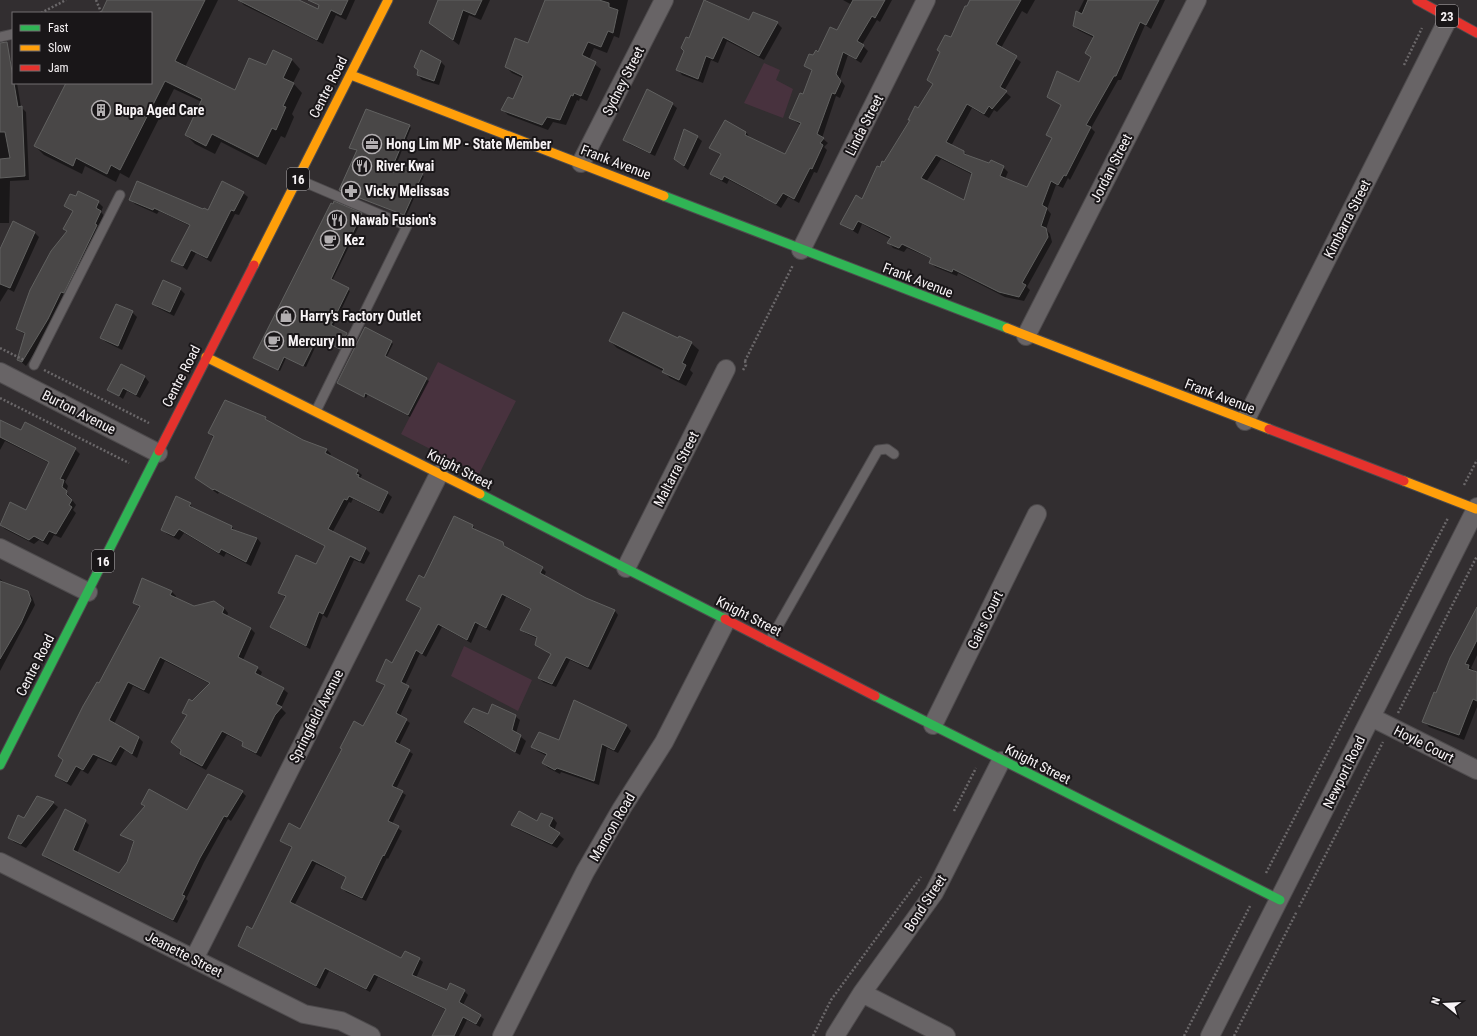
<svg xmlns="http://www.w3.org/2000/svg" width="1477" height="1036" font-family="'Roboto Condensed',sans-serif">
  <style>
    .green { fill: #48323e }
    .shadow { fill: #0007; fill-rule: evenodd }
    .building { fill: #494747; stroke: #616160; fill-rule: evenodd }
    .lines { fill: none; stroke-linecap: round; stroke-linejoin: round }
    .lane-casing { stroke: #4e4b4d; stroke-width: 11 }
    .street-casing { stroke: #4e4b4d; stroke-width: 20 }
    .fast-casing { stroke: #4e4b4d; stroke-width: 11 }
    .slow-casing { stroke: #4e4b4d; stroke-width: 11 }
    .jam-casing { stroke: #4e4b4d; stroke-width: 11 }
    .path { stroke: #6b686a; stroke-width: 2.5; stroke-dasharray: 2 2; stroke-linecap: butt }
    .lane { stroke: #686466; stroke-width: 9 }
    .street { stroke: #686466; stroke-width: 18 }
    .fast { stroke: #30b455; stroke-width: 9 }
    .slow { stroke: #ff9f0a; stroke-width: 9 }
    .jam { stroke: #e5322d; stroke-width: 9 }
    .labels { text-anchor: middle; stroke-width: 4; stroke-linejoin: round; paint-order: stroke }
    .shield { fill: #191618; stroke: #b4b1b3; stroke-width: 1 }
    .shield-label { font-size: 13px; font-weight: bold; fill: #f7f3f5 }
    .street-label { font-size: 14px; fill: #f7f3f5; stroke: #191618 }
    .poi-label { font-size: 14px; font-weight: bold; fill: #f7f3f5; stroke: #191618; text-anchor: start }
  </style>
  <rect width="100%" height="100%" fill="#322e30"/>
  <!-- green -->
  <path class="green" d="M764 63 780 70 776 80 793 89 783 118 744 103Z
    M438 362 516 401 479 474 401 434Z
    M464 646 532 680 518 711 451 676Z"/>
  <!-- shadow -->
  <path class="shadow" d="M108 0H218L185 67 235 91 266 67 274 52 292 60 300 69 293 83 302 93 292 114 294 117 285 138 281 136 266 165 221 142 215 154 195 144 186 135 202 102 174 89 129 178 120 173 116 182 85 166 82 174 44 155 35 146 67 83H151V13H102Z
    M239 0H296L318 10 323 0H355L346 20 336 15 323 44 244 5Z
    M444 0H490L481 20 469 15 459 45 430 23Z
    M545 0H628L619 38 614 36 607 53 594 48 589 60 601 69 587 101 580 98 579 101 577 100 566 125 553 122 548 130 508 115 502 109 514 101 523 78 512 73 506 67 529 44Z
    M705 0 750 21 777 23 782 28 764 60 727 41 718 63 711 60 703 83 682 75 678 70Z
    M843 0H892L880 22 877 20 862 45 868 51 861 63 848 55 840 79 845 86 840 98 836 96 822 138 828 143 824 147 827 150 817 173 814 172 799 203 788 197 781 208 764 197 763 198 729 180 727 184 716 178 711 174 721 155 710 148 746 132 750 138 785 155 801 125 790 118 804 95 813 72 805 65 838 31 852 5Z
    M972 0H1035L1027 14 1022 11 1001 48 1021 62 1004 91 1011 97 997 112 994 110 989 118 972 108 951 146 964 152 969 157 1003 167 1008 172 1005 179 1028 188 1052 139 1048 135 1062 106 1048 97 1080 83 1091 57 1086 53 1094 38 1078 30 1074 26 1077 14 1084 0H1165L1151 29 1145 25 1121 80H1118L1091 128 1095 132 1070 180 1068 178 1063 188 1056 185 1047 209 1051 214 1046 229 1050 234 1052 242 1027 287 1030 290 1024 301 1005 297 958 273 957 276 935 267 931 263 932 259 907 248 904 252 893 248 889 243 891 239 862 224 858 234 842 224 862 200 911 121 909 119 918 109 934 85 928 80 940 52 938 50 951 39ZM941 159 973 175 965 202 926 182Z
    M10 59 13 62V83H17L21 107 26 112 29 180 10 181 9 223H0V61Z
    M440 61 445 66 439 85 422 80 418 75Z
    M672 104 677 108 655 156 629 144 625 139Z
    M409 126 411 128 396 165 424 176 406 216 340 190 358 151 351 148Z
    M697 137 702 141 688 170 675 159Z
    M243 193 248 197 239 215 235 214 211 262 196 253 187 270 173 260 190 226 159 211 157 214 135 204 130 199 208 211Z
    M98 202 103 207 101 212 105 217 52 324 26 366 18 359 26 335 17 329 67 232 64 229 73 212 65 206Z
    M334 203 364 216 332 281 350 291 333 327 349 336 342 350 319 339 306 367 286 358 280 371 254 358Z
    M34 232 39 237 14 292 8 289 0 302V252Z
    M180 289 185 294 174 316 158 308 154 304Z
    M132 312 137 317 122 350 106 342 101 338Z
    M678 339 691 343 699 350 690 370 693 373 686 386 670 378 663 371 617 348 610 341Z
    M391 342 393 344 386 358 429 381 410 417 368 394 366 398 338 382Z
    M122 365 145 377 149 382 140 398 127 391 123 399 109 389Z
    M226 401 265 418 270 422 303 441 327 450 331 454 330 456 357 471 362 475 360 478 363 480 387 493 392 497 383 514 353 499 351 503 349 502 332 533 366 549 370 553 364 564 354 560 327 618 323 615 310 649 276 631 272 627 286 598 279 592 317 565 326 547 219 492 218 494 196 478 214 438 209 433Z
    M0 421 21 432 75 449 80 454 65 482 68 486 66 492 76 505 73 510 76 513 61 538 54 535 48 545 39 540 34 544 5 529 0 524 10 503 27 511 49 463 5 441 0 450Z
    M190 504 194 510 232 527 236 532 257 538 261 543 251 566 226 553 224 557 184 533 179 540 167 534 162 529Z
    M454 517 473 526 476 531 503 543 507 548 542 568 546 572 544 576 585 599 615 611 618 615 591 670 570 660 556 687 543 682 539 678 552 655 536 645 538 639 525 633 521 630 531 610 506 597 490 631 479 625 471 643 442 627 426 657 420 653 405 685 412 690 400 716 410 723 399 745 413 754 396 789 406 795 392 824 402 831 388 859 387 858 366 901 346 892 342 888 347 878 316 864 294 906 402 959H419L423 962 416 978 447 991 451 984 464 991 468 995 463 1005 484 1019 480 1027 467 1020 459 1036H433L446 1010 378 977 370 992 329 971 320 989 243 949 239 946 253 930 293 849 281 841 301 830 364 728 385 686 377 680 393 664 421 609 407 600 424 579Z
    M0 579 9 586 27 592 32 597 35 605 0 671Z
    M172 592 176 596 175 599 194 607 224 608 228 613 227 617 251 629 255 633 243 660 257 668 262 672 260 677 283 689 288 693 281 708 286 713 280 720 261 757 248 750 243 746 244 743 227 735 206 770 186 759 177 747 187 716 183 713 210 684 165 661 149 694 133 686 114 724 139 738 143 742 137 758 125 750 116 766 98 758 88 774 81 770 71 786 61 780 57 776 63 760 59 756 140 608 134 602Z
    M1477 609V655L1471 668 1477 673V707L1464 740 1429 727 1424 721Z
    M575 702 627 726 631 731 618 753 607 748 599 785 561 772 560 774 548 768 543 763 547 756 537 751 533 747 559 742Z
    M488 715 515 716 520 720 516 733 526 741 520 755 470 727 466 722Z
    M242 792 246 796 231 821 228 819 204 862 186 899 188 901 177 923 47 859 43 855 85 821 89 825 77 853 119 874 128 863 134 842 121 834 145 807 142 804 187 812Z
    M53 803 58 807 26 848 14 842 10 838 25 819Z
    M553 818 557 823 554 831 564 839 557 848 517 829 513 825 537 822Z"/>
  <!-- building -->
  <path class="building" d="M107 0H205L175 61 235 90 249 58 266 65 273 50 292 59 283 78 294 83 283 106 286 107 276 130 272 128 258 157 212 134 206 146 185 135 202 99 165 81 120 170 111 165 107 174 76 158 73 166 34 146 66 83H151V13H101Z
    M238 0H299L318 9 319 5 308 0H348L341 15 331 10 317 40Z
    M438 0H482L475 15 463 10 453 40 429 23Z
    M545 0H599L609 3V7L618 10 613 33 608 31 601 47 588 42 582 55 596 62 581 96 574 93 573 96 571 95 560 120 547 117 542 125 501 110 508 97 513 99 523 76 505 67 515 38 528 43Z
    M704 0 749 20 753 12 778 22 759 56 723 37 713 59 706 56 698 79 676 70 684 51 681 48 686 37 689 38Z
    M853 0H885L875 18 872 16 857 41 864 45 856 59 843 52 836 74 841 81 835 94 832 93 817 134 824 138 820 143 823 145 812 169 810 168 794 199 783 193 776 204 724 176 722 180 710 174 721 154 709 148 725 120 746 132 745 135 785 154 801 123 789 118 800 93 803 94 812 70 804 66 809 54 813 55 816 50 818 52 830 27 837 30Z
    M970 0H1021L996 44 1017 56 1000 87 1007 91 992 109 989 106 984 114 967 104 946 142 964 151V154L989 163 991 160 1004 166 1000 176 1027 187 1052 138 1046 135 1061 105 1047 97 1057 71 1079 82 1091 57 1085 53 1094 36 1073 26 1076 11 1082 14 1088 0H1159L1146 25 1140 22 1116 76H1114L1086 125 1091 127 1066 176 1064 175 1058 185 1051 181 1042 205 1047 208 1041 226 1046 228 1048 237 1022 283 1026 285 1019 297 999 292 953 269 952 272 929 263 931 258 902 244 899 248 887 243 891 237 858 221 853 230 840 224 856 195 862 199 877 166 880 167 882 161 884 162 910 120H908L915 106 918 108 933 84 927 80 940 52 937 50 945 35 951 37 965 6H967ZM936 155 972 173 964 200 921 178Z
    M7 42 18 107 22 106 25 176 0 178V159L10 158 5 132H0V43Z
    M421 50 441 61 434 81 417 75 418 70 414 67Z
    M647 89 673 103 650 153 623 140Z
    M366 109 410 125 394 163 423 173 404 215 339 190 357 150 349 148Z
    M684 129 698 136 684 166 674 159Z
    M137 181 203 209 204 208 208 210 222 181 244 192 234 211 231 210 207 258 191 250 183 266 171 261 190 225 154 208 153 210 129 200Z
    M78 191 99 201 96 208 101 211 95 224 97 225 64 293 61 292 48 319 22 362 17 360 25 333 16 329 30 290 51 251 67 231 63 229 73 211 64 206 70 194 76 196Z
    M334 201 362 213 331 279 349 288 331 325 347 333 340 349 317 338 303 366 284 357 278 370 253 358 331 203 333 204Z
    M13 221 35 232 10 288 0 284V249Z
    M163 280 181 288 170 312 152 304Z
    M116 304 133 311 118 346 100 338Z
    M623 312 678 338 679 336 692 342 682 363 686 365 679 380 662 372 664 369 609 341Z
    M365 327 392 341 385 356 427 378 408 415 365 393 364 397 337 383Z
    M121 364 145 376 136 395 123 388 119 396 107 390Z
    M225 400 266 417 265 419 303 440 327 449 325 453 358 470 356 474 359 475 358 477 388 492 379 511 349 496 347 500 344 499 328 529 366 548 360 561 350 556 323 614 319 612 306 646 270 627 286 596 278 593 296 555 316 564 325 546 214 489 213 490 195 478 214 436 208 433Z
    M0 420 21 430 25 422 76 448 60 479 64 480 62 487 67 491 66 494 72 500 69 505 72 507 56 534 49 531 43 541 34 536 29 540 0 525 10 502 26 510 49 462 0 437Z
    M176 496 191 503 189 506 232 526 231 529 257 538 246 562 221 549 219 553 179 529 174 536 161 530Z
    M454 516 473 525 472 528 503 542 504 546 543 567 540 573 586 598 615 610 588 667 566 657 552 684 538 678 551 654 535 645 537 637 520 630 531 609 502 594 486 628 475 622 467 640 438 624 422 654 416 650 401 682 409 686 396 713 407 719 395 742 410 750 392 786 403 791 388 821 399 826 384 856 383 855 362 898 341 888 346 877 312 860 290 902 401 958 405 951 420 958 412 975 447 990 450 983 465 990 459 1002 481 1015 476 1024 463 1017 454 1036H432L446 1009 374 974 366 989 325 968 316 986 238 946 247 926 252 929 292 847 280 841 289 823 300 829 342 749 340 748 354 721 363 726 385 685 376 681 386 659 392 663 421 608 406 600 419 575 424 578Z
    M142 578 172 591 170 595 194 606 214 601 224 608 222 613 251 628 238 657 258 667 255 673 284 688 276 704 282 707 275 715 256 753 242 746 243 742 222 731 202 766 180 754 181 750 171 742 187 715 182 713 189 699 192 701 210 683 160 657 144 690 128 682 109 720 139 737 132 754 120 746 111 762 93 754 83 770 76 766 67 782 55 776 63 760 58 756 83 706 97 682 99 683 140 606 133 603Z
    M0 581 28 591 31 600 21 623 0 659Z
    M1477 607V640L1465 664 1469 665 1468 669 1477 672V701L1473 699 1459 735 1422 722 1434 692 1436 693 1450 658Z
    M574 700 627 725 614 750 602 744 594 781 557 768 555 770 542 763 547 754 531 747 539 732 559 740Z
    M492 704 516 715 512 730 521 735 515 752 464 722 473 708 488 714Z
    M208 774 243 791 227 817 224 816 200 858 182 895 185 896 173 920 42 855 65 809 86 820 73 850 119 873 127 862 134 841 120 835 145 806 141 804 149 789 187 810Z
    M37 796 54 802 21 844 8 838 18 815 24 818Z
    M519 811 537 821 541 813 553 818 549 826 560 833 552 844 511 825Z"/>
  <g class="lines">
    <!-- lane casing -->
    <g class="lane-casing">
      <path id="lane" d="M0 37 13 34
        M297 179 407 226 316 411
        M34 365 120 195
        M769 642 878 450 887 449 894 454"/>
    </g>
    <!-- street casing -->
    <g class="street-casing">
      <path id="street" d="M581 163 664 0
        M801 250 926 0
        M1026 336 1197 0
        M0 372 158 453
        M1245 421 1449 17
        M0 548 88 592
        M626 568 726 369
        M1371 717 1477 770
        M933 725 1037 514
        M0 862 304 1014 341 1021 371 1036
        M194 959 439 474
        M862 993 946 1036
        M502 1036 585 872 622 808 664 742 726 621
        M835 1036 862 993 934 893 1001 761
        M1210 1036 1477 507"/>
    </g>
    <!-- fast casing -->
    <g class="fast-casing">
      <path id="fast" d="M664 196 1007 328
        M480 494 725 619
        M875 696 1280 900
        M0 765 159 451"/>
    </g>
    <!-- slow casing -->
    <g class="slow-casing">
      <path id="slow" d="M351 75 664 196
        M254 265 388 0
        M1007 328 1269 429
        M206 357 480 494
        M1404 481 1476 509"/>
    </g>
    <!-- jam casing -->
    <g class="jam-casing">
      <path id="jam" d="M1417 0 1477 33
        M1269 429 1404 481
        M159 451 254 265
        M725 619 875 696"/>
    </g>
    <!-- path -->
    <path class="path" d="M96 0 101 12
      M41 13 66 0
      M1404 65 1422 28
      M0 348 24 360
      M745 361 793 265
      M44 370 149 423
      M743 370 746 365 745 361
      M0 398 129 463
      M1464 485 1477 460
      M1398 713 1477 556
      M954 811 976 768
      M1266 873 1448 518
      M1299 907 1383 742
      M813 1036 831 1000 921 877
      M1184 1036 1250 906
      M1234 1036 1297 911"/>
    <!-- lane -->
    <use href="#lane" class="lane"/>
    <!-- street -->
    <use href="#street" class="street"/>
    <!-- fast -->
    <use href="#fast" class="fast"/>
    <!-- slow -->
    <use href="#slow" class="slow"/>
    <!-- jam -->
    <use href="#jam" class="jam"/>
  </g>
  <!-- icons -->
  <defs>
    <g id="building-ring" transform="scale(1)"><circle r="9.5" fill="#191618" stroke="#b2aeb0" stroke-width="1.5"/><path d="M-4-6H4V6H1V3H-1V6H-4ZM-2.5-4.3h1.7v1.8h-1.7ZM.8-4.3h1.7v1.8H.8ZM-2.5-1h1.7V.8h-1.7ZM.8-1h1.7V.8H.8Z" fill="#b2aeb0"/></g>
    <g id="office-ring" transform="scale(1)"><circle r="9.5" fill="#191618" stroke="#b2aeb0" stroke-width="1.5"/><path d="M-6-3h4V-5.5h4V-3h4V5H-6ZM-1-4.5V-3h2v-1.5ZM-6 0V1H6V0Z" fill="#b2aeb0"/></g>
    <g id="restaurant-ring" transform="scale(1)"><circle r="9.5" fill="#191618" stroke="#b2aeb0" stroke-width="1.5"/><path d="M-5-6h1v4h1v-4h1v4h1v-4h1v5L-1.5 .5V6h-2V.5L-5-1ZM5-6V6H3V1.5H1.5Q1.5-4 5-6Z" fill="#b2aeb0"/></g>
    <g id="pharmacy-ring" transform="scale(1)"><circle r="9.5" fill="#191618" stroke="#b2aeb0" stroke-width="1.5"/><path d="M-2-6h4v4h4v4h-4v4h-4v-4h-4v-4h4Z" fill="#b2aeb0"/></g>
    <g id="cafe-ring" transform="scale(1)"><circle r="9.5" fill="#191618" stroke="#b2aeb0" stroke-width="1.5"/><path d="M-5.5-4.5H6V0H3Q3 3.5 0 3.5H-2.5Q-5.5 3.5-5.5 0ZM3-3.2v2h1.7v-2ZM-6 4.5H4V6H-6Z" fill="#b2aeb0"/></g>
    <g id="shop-ring" transform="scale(1)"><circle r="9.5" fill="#191618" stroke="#b2aeb0" stroke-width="1.5"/><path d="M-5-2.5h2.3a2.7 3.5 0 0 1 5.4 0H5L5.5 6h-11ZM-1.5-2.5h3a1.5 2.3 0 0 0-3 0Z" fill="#b2aeb0"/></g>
  </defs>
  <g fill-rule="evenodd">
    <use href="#building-ring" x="101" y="110"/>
    <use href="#office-ring" x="372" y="144"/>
    <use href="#restaurant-ring" x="362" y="166"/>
    <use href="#pharmacy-ring" x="351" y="191"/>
    <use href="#restaurant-ring" x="337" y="220"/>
    <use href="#cafe-ring" x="330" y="240"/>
    <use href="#shop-ring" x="286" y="316"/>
    <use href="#cafe-ring" x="274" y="341"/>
  </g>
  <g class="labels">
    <!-- shield labels -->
    <g class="shield">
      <rect x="1436" y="5" width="22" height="22" rx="3"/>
      <rect x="287" y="168" width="22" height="22" rx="3"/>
      <rect x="92" y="550" width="22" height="22" rx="3"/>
    </g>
    <g class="shield-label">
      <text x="1447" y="21">23</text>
      <text x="298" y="184">16</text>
      <text x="103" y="566">16</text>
    </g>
    <!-- street labels -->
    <g class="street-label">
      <text transform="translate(623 81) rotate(-63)" y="5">Sydney Street</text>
      <text transform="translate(328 87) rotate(-63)" y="5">Centre Road</text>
      <text transform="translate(864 125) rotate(-63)" y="5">Linda Street</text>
      <text transform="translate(616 162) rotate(21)" y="5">Frank Avenue</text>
      <text transform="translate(1111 168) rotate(-63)" y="5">Jordan Street</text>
      <text transform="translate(1347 219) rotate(-63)" y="5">Kimbarra Street</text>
      <text transform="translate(918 280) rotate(21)" y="5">Frank Avenue</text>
      <text transform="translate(181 376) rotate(-63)" y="5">Centre Road</text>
      <text transform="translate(1220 396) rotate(21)" y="5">Frank Avenue</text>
      <text transform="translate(79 412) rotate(27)" y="5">Burton Avenue</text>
      <text transform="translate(460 469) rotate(27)" y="5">Knight Street</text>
      <text transform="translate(676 469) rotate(-63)" y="5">Maltarra Street</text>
      <text transform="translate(749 616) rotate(27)" y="5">Knight Street</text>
      <text transform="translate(985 620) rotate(-64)" y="5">Gairs Court</text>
      <text transform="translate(35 665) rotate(-63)" y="5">Centre Road</text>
      <text transform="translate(316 716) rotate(-63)" y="5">Springfield Avenue</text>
      <text transform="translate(1424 744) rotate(27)" y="5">Hoyle Court</text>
      <text transform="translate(1038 764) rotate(27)" y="5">Knight Street</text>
      <text transform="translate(1344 772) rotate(-64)" y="5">Newport Road</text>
      <text transform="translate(612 827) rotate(-60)" y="5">Manoon Road</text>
      <text transform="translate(925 903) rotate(-57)" y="5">Bond Street</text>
      <text transform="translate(184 954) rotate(27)" y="5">Jeanette Street</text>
    </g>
    <!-- poi labels -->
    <g class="poi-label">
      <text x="115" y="115">Bupa Aged Care</text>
      <text x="386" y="149">Hong Lim MP - State Member</text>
      <text x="376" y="171">River Kwai</text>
      <text x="365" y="196">Vicky Melissas</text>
      <text x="351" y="225">Nawab Fusion's</text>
      <text x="344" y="245">Kez</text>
      <text x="300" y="321">Harry's Factory Outlet</text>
      <text x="288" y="346">Mercury Inn</text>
    </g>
  </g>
  <!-- legend -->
  <rect x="12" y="12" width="140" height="72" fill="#191618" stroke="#726e70"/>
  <rect x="20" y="25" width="20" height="6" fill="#30b455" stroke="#726e70"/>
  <text x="48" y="32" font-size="12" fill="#f7f3f5">Fast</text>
  <rect x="20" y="45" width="20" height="6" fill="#ff9f0a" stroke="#726e70"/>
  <text x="48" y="52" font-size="12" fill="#f7f3f5">Slow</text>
  <rect x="20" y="65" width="20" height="6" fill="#e5322d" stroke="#726e70"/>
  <text x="48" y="72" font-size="12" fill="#f7f3f5">Jam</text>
  <!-- north arrow -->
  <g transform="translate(1445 1004) rotate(288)" stroke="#191618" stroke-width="3" paint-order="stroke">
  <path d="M0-3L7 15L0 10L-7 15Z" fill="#f7f3f5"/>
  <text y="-6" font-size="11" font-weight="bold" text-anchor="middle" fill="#f7f3f5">N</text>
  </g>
</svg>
